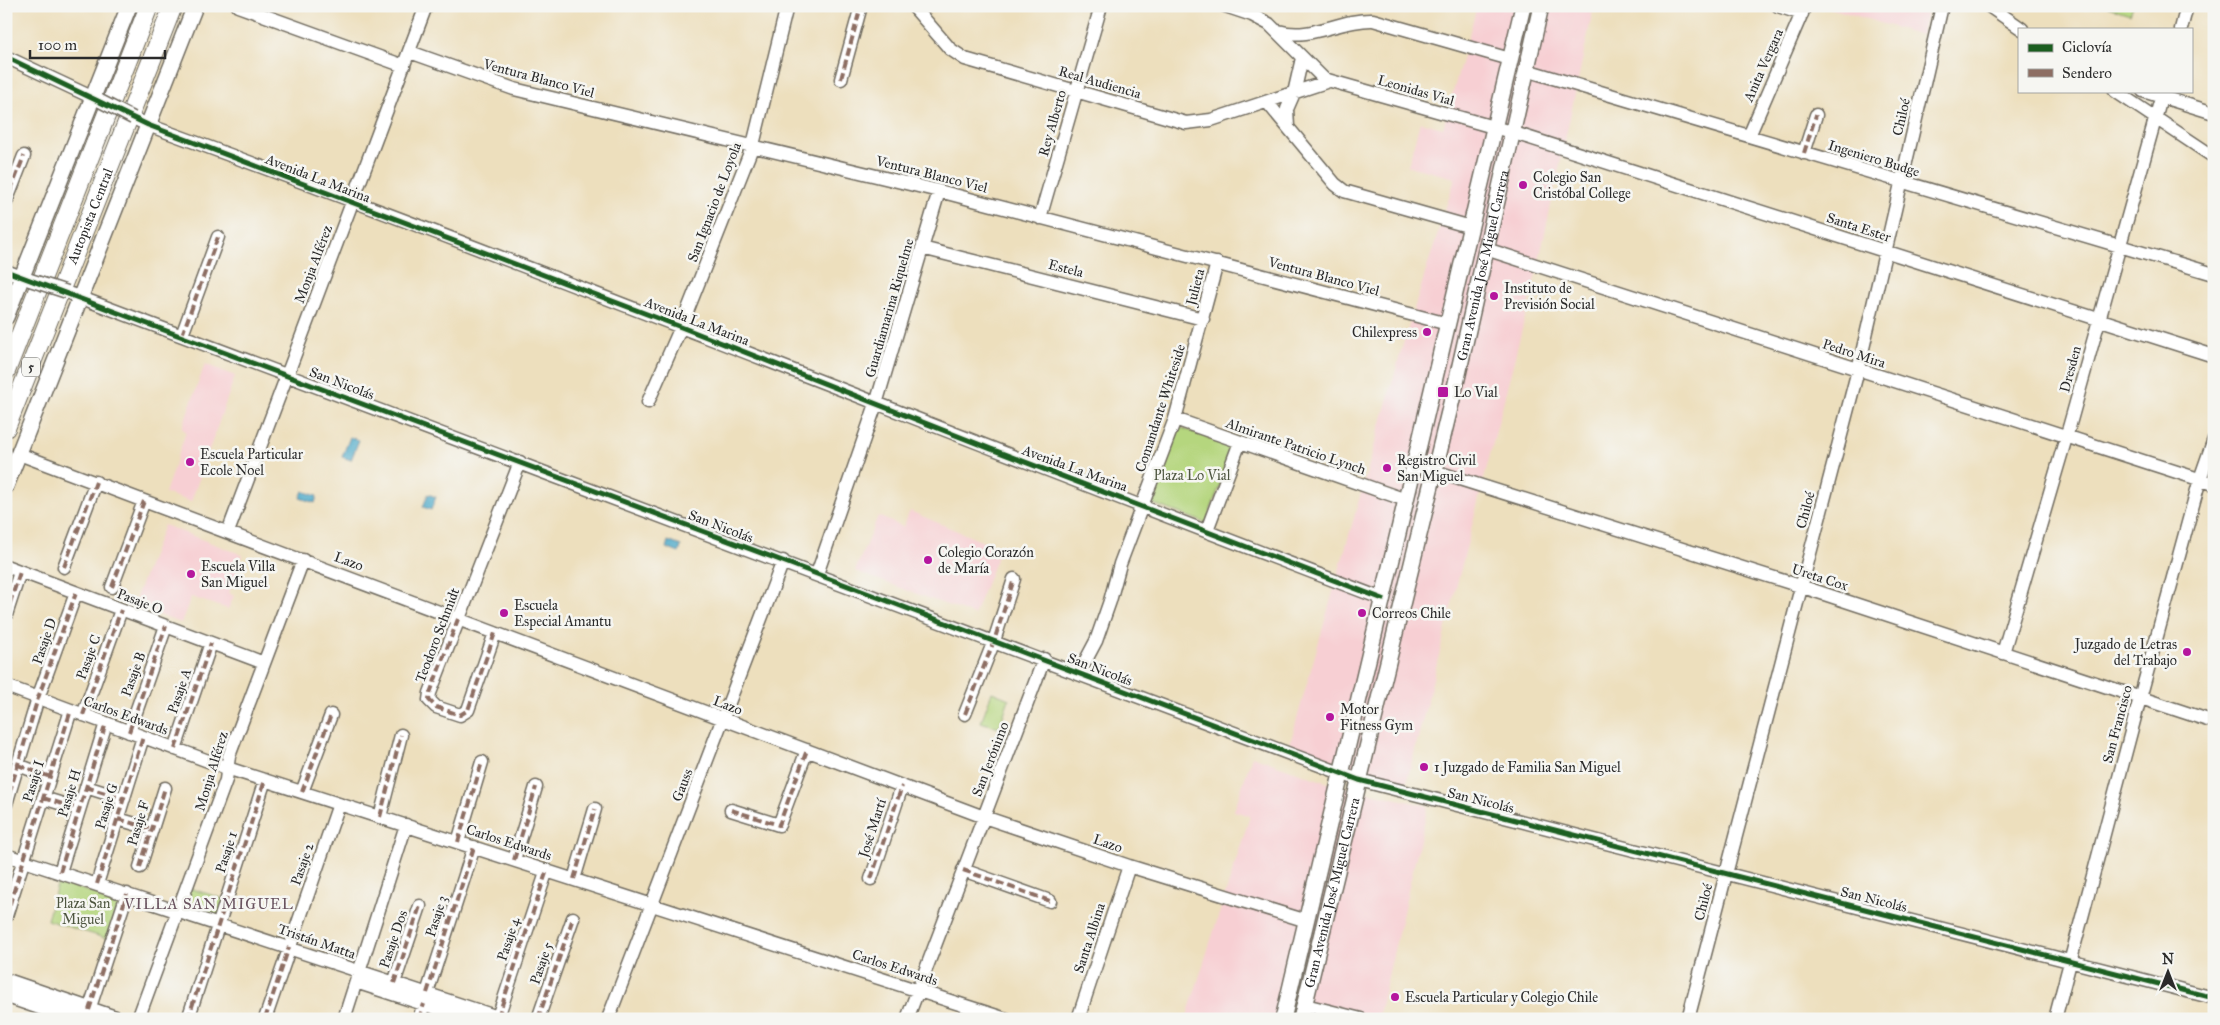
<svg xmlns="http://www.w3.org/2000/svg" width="2220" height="1025" font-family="'IM FELL Great Primer',serif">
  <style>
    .built { fill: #f7cfd3 }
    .green { fill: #b5d67e; stroke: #708054 }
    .water { fill: #48a7c7; stroke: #3a6979 }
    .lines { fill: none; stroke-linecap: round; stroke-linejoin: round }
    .minor-casing { stroke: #6f6a5e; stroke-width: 15 }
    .major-casing { stroke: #6f6a5e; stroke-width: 18 }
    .highway-casing { stroke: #6f6a5e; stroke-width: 20 }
    .minor { stroke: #fff; stroke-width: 12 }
    .major { stroke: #fff; stroke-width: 15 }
    .highway { stroke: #fff; stroke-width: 18 }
    .minor-bridge-casing { stroke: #6f6a5e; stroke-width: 15; stroke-linecap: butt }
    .minor-bridge { stroke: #fff; stroke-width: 12 }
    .quiet { stroke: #8d6e63; stroke-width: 4; stroke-dasharray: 8 4; stroke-linecap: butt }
    .cycleway-casing { stroke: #f6f6f2; stroke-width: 8 }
    .cycleway { stroke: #1b5e20; stroke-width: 5 }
    .poi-dot { fill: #b5179e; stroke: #f6f6f2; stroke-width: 2 }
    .labels { text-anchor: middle; stroke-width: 5; stroke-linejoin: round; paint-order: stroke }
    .shield { fill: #f6f6f2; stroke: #686867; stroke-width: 1 }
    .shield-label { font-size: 12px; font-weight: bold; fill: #2b2b2b }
    .street-label { font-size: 14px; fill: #2b2b2b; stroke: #f6f6f2 }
    .poi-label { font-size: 14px; fill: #2b2b2b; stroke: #f6f6f2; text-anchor: start }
    .park-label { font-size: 14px; fill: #4e5640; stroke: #f6f6f2 }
    .neighbourhood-label { font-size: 15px; letter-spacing: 1px; fill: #69535f; stroke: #f6f6f2 }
  </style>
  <rect width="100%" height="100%" fill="#f6f6f2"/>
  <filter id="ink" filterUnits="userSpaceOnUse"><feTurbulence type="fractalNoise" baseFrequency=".02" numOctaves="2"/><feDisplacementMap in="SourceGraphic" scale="10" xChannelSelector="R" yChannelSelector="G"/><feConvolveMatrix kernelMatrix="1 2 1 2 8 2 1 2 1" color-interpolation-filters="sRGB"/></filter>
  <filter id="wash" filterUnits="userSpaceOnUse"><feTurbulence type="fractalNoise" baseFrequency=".0096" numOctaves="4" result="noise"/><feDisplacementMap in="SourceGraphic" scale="20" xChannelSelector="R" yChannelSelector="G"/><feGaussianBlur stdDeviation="1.12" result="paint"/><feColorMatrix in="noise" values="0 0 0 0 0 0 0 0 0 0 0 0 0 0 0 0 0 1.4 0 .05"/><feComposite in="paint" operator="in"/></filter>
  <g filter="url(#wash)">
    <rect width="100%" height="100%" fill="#eddfbd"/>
    <!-- built -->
    <path class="built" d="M1477 6H1594L1537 270 1406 785 1289 747 1404 341 1455 178 1408 166 1420 122 1443 128Z
      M1823 6H1929L1921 35Z
      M205 364 235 376 191 502 165 493 186 432 182 428Z
      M910 511 1000 549 974 615 855 571 878 516 903 527Z
      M164 525 243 555 229 593 234 596 228 609 191 597 181 623 133 605Z
      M1252 756 1328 783 1428 806 1378 1019H1186L1250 816 1234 811Z"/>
    <!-- green -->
    <path class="green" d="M2105 6H2133L2130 14Z
      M1179 427 1234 447 1206 523 1151 503Z
      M992 692 1009 699 999 728 981 722Z
      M58 882 120 901 108 939 47 920Z
      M189 888 224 899 218 919 182 908Z"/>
    <!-- water -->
    <path class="water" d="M350 437 359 440 351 460 342 457Z
      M303 491 317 496 315 503 300 498Z
      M428 494 436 497 431 510 423 507Z
      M668 541 681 546 679 553 666 548Z"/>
  </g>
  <g filter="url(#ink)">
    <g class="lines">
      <!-- minor casing -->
      <g class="minor-casing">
        <path id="minor" d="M238 6 404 66
          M913 6 950 49 965 59 1186 123 1211 120 1329 81
          M1225 6 1252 15 1269 24 1324 79 1511 132 2214 356
          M1778 6 1802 14
          M1989 6 2022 29
          M2181 29 2187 6
          M1278 31C1311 41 1339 19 1373 20L1510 59
          M410 52 514 89 939 191 1448 324
          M6 57 100 101
          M1526 70 2214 274
          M841 79 861 6
          M2115 91 2214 157
          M2143 91 2214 113
          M1267 102 1335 184 1344 191 1471 227
          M133 118 148 125C562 276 971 443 1383 599
          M1288 127 1287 109 1294 93 1302 58
          M1749 136 1805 6
          M1804 153 1816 115
          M6 202 24 156
          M1040 218 1101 6
          M922 248 1203 319
          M1486 249 2214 484
          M6 271 30 280
          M71 294 1359 780 2214 998
          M182 335 218 237
          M648 402 681 327 753 145 787 6
          M1175 419 1406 500
          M19 454 984 817 1129 866 1307 921
          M1415 465 1800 586 2214 722
          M1207 530 1240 442
          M228 532 426 6
          M6 566 264 663
          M64 567 96 482
          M817 574 876 404 939 191
          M112 587 144 501
          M6 615 20 572
          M495 633 468 710 460 715 436 707 429 700 430 693 520 462
          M2003 653 2070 424 2163 91
          M1079 673 1096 641 1110 601 1120 564 1175 419 1217 263
          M6 686 227 768 1006 1019
          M965 714 994 641 1014 579
          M83 715 121 610
          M129 732 166 626
          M175 749 211 643
          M18 765 50 777
          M86 787 124 799
          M302 792 331 715
          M43 798 79 809
          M6 804 38 698 76 593
          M731 810 779 825 807 750
          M380 817 401 735
          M118 819 152 829
          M458 842 482 762
          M6 855 504 1019
          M514 860 536 787
          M140 867 165 788
          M963 870 1050 901
          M60 872 106 723
          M574 879 595 809
          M871 879 902 786
          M97 884 143 737
          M6 916 71 710
          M356 982 469 1019
          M394 983 420 906
          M427 993 474 847
          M1305 1005 1361 1019
          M89 1010 127 894
          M498 1017 547 870
          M138 1019 226 780 229 756 303 560
          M188 1019 265 780
          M265 1019 339 804
          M344 1019 406 825
          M419 1019 424 1004
          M538 1019 573 918
          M608 1019 783 561
          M907 1019 1044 659
          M1078 1019 1129 866
          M1688 1019 1858 370 1942 6
          M2055 1019 2140 698 2200 479 2214 439"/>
      </g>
      <!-- major casing -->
      <g class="major-casing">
        <g id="major">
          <path d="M6 317 129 6"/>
          <path d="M6 486 195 6"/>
          <path d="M6 981 117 1019"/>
          <path d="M6 995 76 1019"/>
          <path d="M1283 1019 1523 6"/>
          <path id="s1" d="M1301 1019 1456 383 1541 6"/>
        </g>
      </g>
      <!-- highway casing -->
      <g class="highway-casing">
        <g id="highway">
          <path d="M6 371 149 6"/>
          <path id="s2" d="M6 428 173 6"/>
        </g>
      </g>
      <!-- minor -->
      <use href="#minor" class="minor"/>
      <!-- major -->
      <use href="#major" class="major"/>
      <!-- highway -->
      <use href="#highway" class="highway"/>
      <!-- minor-bridge casing -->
      <g class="minor-bridge-casing">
        <path id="minor-bridge" d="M100 101 133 118
          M30 280 67 292"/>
      </g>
      <!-- minor-bridge -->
      <use href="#minor-bridge" class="minor-bridge"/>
      <!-- quiet -->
      <path class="quiet" d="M841 79 861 6
        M1804 153 1816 115
        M6 202 24 156
        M182 335 218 237
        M64 567 96 482
        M112 587 144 501
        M6 615 20 572
        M458 619 430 693 429 700 436 707 460 715 468 710 495 633
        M965 714 994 641 1014 579
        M83 715 121 610
        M129 732 166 626
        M175 749 211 643
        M18 765 50 777
        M86 787 124 799
        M302 792 331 715
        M43 798 79 809
        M6 804 38 698 76 593
        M731 810 779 825 807 750
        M380 817 401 735
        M118 819 152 829
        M458 842 482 762
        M514 860 536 787
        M140 867 165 788
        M963 870 1050 901
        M60 872 106 723
        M574 879 595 809
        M871 879 902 786
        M97 884 143 737
        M6 916 71 710
        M394 983 420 906
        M427 993 474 847
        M89 1010 127 894
        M498 1017 547 870
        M188 1019 265 780
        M265 1019 289 947
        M419 1019 424 1004
        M538 1019 573 918"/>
      <!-- cycleway casing -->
      <g class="cycleway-casing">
        <path id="cycleway" d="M6 57 148 125 681 327 991 449 1383 599
          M6 271 772 557 1359 780 2214 998"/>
      </g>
      <!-- cycleway -->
      <use href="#cycleway" class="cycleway"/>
    </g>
  </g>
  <!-- markers -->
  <g class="poi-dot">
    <circle cx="1523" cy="185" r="5"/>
    <circle cx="1494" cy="296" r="5"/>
    <circle cx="1427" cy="332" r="5"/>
    <rect x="1437" y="386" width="12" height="12" rx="2.5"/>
    <circle cx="190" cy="462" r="5"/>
    <circle cx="1387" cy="468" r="5"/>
    <circle cx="928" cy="560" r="5"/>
    <circle cx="191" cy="574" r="5"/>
    <circle cx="504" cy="613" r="5"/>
    <circle cx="1362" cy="613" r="5"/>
    <circle cx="2187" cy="652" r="5"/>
    <circle cx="1330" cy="717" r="5"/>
    <circle cx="1424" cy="767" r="5"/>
    <circle cx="1395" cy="997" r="5"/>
  </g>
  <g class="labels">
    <!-- shield labels -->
    <rect class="shield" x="22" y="357.5" width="18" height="19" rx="4"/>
    <g class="shield-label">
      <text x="31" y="371">5</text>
    </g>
    <!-- street labels -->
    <g class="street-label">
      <text transform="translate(1763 65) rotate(-66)" y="5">Anita Vergara</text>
      <text transform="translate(539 78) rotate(15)" y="5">Ventura Blanco Viel</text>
      <text transform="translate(1100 82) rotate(16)" y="5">Real Audiencia</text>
      <text transform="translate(1416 90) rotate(16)" y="5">Leonidas Vial</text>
      <text transform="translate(1901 117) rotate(-77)" y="5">Chiloé</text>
      <text transform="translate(1052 123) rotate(-74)" y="5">Rey Alberto</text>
      <text transform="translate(1874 158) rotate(17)" y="5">Ingeniero Budge</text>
      <text transform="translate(932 174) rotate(14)" y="5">Ventura Blanco Viel</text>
      <text transform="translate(318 178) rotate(21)" y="5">Avenida La Marina</text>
      <text transform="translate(714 202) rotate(-69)" y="5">San Ignacio de Loyola</text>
      <text dy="5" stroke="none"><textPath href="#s2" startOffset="228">Autopista Central</textPath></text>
      <text transform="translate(1859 227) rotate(18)" y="5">Santa Ester</text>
      <text transform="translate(313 264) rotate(-69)" y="5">Monja Alférez</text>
      <text dy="5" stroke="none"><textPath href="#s1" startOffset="775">Gran Avenida José Miguel Carrera</textPath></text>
      <text transform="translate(1066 268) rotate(14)" y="5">Estela</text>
      <text transform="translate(1324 276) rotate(15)" y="5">Ventura Blanco Viel</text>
      <text transform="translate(1195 287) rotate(-75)" y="5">Julieta</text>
      <text transform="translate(889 308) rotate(-74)" y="5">Guardiamarina Riquelme</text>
      <text transform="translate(697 321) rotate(21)" y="5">Avenida La Marina</text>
      <text transform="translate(1854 353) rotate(18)" y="5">Pedro Mira</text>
      <text transform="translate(2070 369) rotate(-75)" y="5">Dresden</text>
      <text transform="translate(342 383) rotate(21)" y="5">San Nicolás</text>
      <text transform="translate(1160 408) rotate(-72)" y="5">Comandante Whiteside</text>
      <text transform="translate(1296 446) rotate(19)" y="5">Almirante Patricio Lynch</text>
      <text transform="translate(1075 468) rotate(20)" y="5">Avenida La Marina</text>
      <text transform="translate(1805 510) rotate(-75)" y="5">Chiloé</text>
      <text transform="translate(721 526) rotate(21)" y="5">San Nicolás</text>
      <text transform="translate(349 561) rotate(20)" y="5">Lazo</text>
      <text transform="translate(1820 577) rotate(18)" y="5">Ureta Cox</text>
      <text transform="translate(140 601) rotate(21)" y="5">Pasaje O</text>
      <text transform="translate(437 635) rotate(-69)" y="5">Teodoro Schmidt</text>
      <text transform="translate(44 641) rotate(-71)" y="5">Pasaje D</text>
      <text transform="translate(88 657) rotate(-70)" y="5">Pasaje C</text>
      <text transform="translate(1100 669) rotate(21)" y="5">San Nicolás</text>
      <text transform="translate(133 674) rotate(-70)" y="5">Pasaje B</text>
      <text transform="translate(179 691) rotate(-71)" y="5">Pasaje A</text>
      <text transform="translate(728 705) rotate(21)" y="5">Lazo</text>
      <text transform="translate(126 715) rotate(20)" y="5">Carlos Edwards</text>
      <text transform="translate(2117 724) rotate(-75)" y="5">San Francisco</text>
      <text transform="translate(990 759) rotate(-69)" y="5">San Jerónimo</text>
      <text transform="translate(211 771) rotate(-73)" y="5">Monja Alférez</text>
      <text transform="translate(33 781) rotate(-73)" y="5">Pasaje I</text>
      <text transform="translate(682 785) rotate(-69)" y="5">Gauss</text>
      <text transform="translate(69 793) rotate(-73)" y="5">Pasaje H</text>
      <text transform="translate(1481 800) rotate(14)" y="5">San Nicolás</text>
      <text transform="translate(106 806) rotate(-73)" y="5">Pasaje G</text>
      <text transform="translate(138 823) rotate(-73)" y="5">Pasaje F</text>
      <text transform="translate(872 828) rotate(-72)" y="5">José Martí</text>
      <text transform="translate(509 842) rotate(18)" y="5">Carlos Edwards</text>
      <text transform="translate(1108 843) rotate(19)" y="5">Lazo</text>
      <text transform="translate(226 852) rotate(-72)" y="5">Pasaje 1</text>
      <text transform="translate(302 864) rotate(-71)" y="5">Pasaje 2</text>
      <text dy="5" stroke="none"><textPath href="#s1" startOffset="130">Gran Avenida José Miguel Carrera</textPath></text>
      <text transform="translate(1874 899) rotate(14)" y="5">San Nicolás</text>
      <text transform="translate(1703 902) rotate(-76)" y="5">Chiloé</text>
      <text transform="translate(436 916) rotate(-72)" y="5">Pasaje 3</text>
      <text transform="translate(1089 938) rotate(-72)" y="5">Santa Albina</text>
      <text transform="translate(393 939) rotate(-71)" y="5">Pasaje Dos</text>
      <text transform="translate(508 939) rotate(-72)" y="5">Pasaje 4</text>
      <text transform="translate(317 941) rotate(19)" y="5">Tristán Matta</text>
      <text transform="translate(541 963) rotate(-71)" y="5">Pasaje 5</text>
      <text transform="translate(895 967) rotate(18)" y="5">Carlos Edwards</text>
    </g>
    <!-- poi labels -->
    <g class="poi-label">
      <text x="1533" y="182">Colegio San<tspan x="1533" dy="16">Cristóbal College</tspan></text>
      <text x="1504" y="293">Instituto de<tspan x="1504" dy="16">Previsión Social</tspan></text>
      <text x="1417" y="337" text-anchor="end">Chilexpress</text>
      <text x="1454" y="397">Lo Vial</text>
      <text x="200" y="459">Escuela Particular<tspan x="200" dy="16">Ecole Noel</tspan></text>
      <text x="1397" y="465">Registro Civil<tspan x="1397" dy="16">San Miguel</tspan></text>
      <text x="938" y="557">Colegio Corazón<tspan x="938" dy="16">de María</tspan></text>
      <text x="201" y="571">Escuela Villa<tspan x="201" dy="16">San Miguel</tspan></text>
      <text x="514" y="610">Escuela<tspan x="514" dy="16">Especial Amantu</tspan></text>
      <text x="1372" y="618">Correos Chile</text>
      <text x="2177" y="649" text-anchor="end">Juzgado de Letras<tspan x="2177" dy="16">del Trabajo</tspan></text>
      <text x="1340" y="714">Motor<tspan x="1340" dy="16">Fitness Gym</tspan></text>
      <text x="1434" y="772">1 Juzgado de Familia San Miguel</text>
      <text x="1405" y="1002">Escuela Particular y Colegio Chile</text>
    </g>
    <!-- park labels -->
    <g class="park-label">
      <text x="1192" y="480">Plaza Lo Vial</text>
      <text x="83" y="908">Plaza San<tspan x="83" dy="16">Miguel</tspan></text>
    </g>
    <!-- neighbourhood labels -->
    <g class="neighbourhood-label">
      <text x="209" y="909">VILLA SAN MIGUEL</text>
    </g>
  </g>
  <!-- margin -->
  <rect width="2220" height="1025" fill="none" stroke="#f6f6f2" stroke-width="25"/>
  <!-- legend -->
  <rect x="2018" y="28" width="175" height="65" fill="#f6f6f2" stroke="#a5a5a2"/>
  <rect x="2028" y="44" width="25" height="8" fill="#1b5e20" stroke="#a5a5a2"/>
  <text x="2062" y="52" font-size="15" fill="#2b2b2b">Ciclovía</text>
  <rect x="2028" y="69" width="25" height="8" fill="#8d6e63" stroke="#a5a5a2"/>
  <text x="2062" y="78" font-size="15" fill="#2b2b2b">Sendero</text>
  <!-- north arrow -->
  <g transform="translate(2168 972)" stroke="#f6f6f2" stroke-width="4" paint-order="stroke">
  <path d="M0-4L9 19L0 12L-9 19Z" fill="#2b2b2b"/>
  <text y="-8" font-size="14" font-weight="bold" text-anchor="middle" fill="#2b2b2b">N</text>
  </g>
  <!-- scale -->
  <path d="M30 50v8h135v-8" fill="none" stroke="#2b2b2b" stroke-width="2.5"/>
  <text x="38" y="50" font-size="15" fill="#2b2b2b" stroke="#f6f6f2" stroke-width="4" paint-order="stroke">100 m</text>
</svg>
